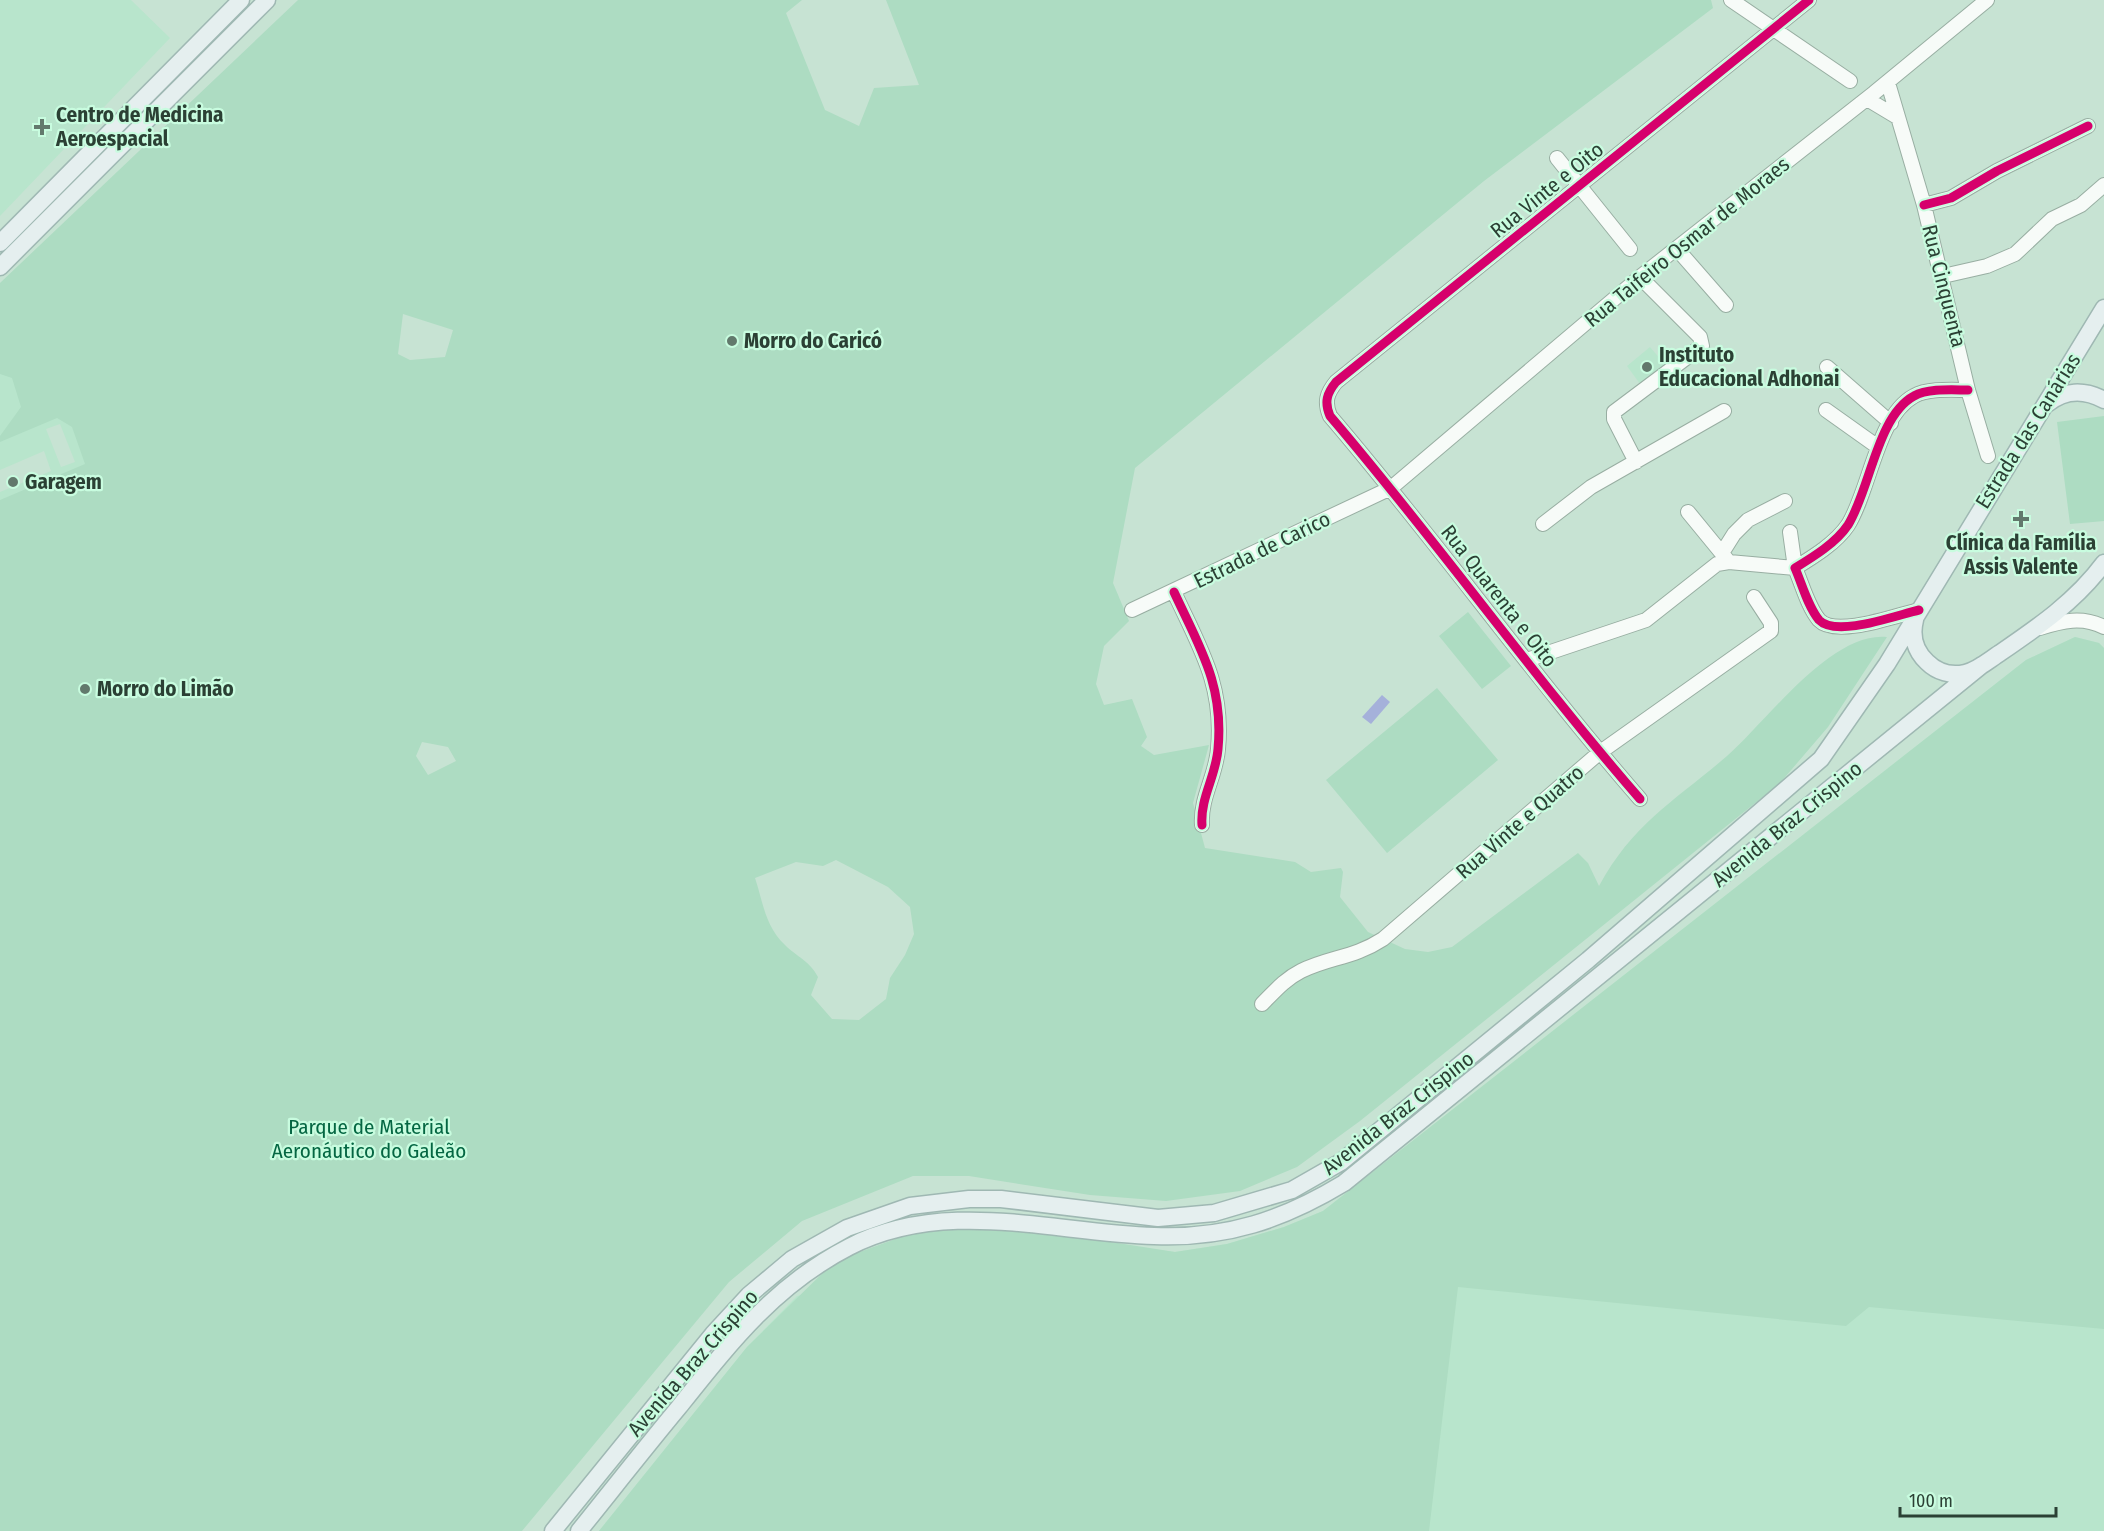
<svg xmlns="http://www.w3.org/2000/svg" width="2104" height="1531" font-family="'Fira Sans Condensed',sans-serif">
  <style>
    .built { fill: #b8e5cc; fill-rule: evenodd }
    .green { fill: #addcc2; fill-rule: evenodd }
    .water { fill: #a5b1da }
    .lines { fill: none; stroke-linecap: round; stroke-linejoin: round }
    .minor-casing { stroke: #98aea2; stroke-width: 16 }
    .major-casing { stroke: #9fb8b3; stroke-width: 19 }
    .minor { stroke: #f7fbf8; stroke-width: 14 }
    .major { stroke: #e5efef; stroke-width: 16 }
    .cycleway-casing { stroke: #c8fcdf; stroke-width: 13 }
    .cycleway { stroke: #d6006c; stroke-width: 9 }
    .poi-dot { fill: #62796c; stroke: #c8fcdf; stroke-width: 2 }
    .labels { text-anchor: middle; stroke-width: 4.5; stroke-linejoin: round; paint-order: stroke }
    .poi-label { font-size: 21px; font-weight: bold; fill: #2b4034; stroke: #c8fcdf; text-anchor: start }
    .street-label { font-size: 21px; fill: #2b4034; stroke: #c8fcdf }
    .park-label { font-size: 21px; fill: #046642; stroke: #c8fcdf }
  </style>
  <rect width="100%" height="100%" fill="#c7e3d3"/>
  <!-- built -->
  <path class="built" d="M0 0H131L170 38 0 216Z
    M0 291 108 444 0 551V492L51 471 44 451 0 470ZM60 424 75 462 61 467 46 429Z
    M1650 347 1668 368 1643 388 1627 366Z
    M2075 637 2099 643 2104 648V1531H599L747 1347 797 1296 1119 1245 1175 1252 1227 1244 1284 1227 1323 1211 2026 660Z"/>
  <!-- green -->
  <path class="green" d="M298 0H802L786 13 825 110 859 126 874 88 919 85 886 0H1711L1713 8 1484 181 1135 468 1113 583 1129 621 1104 646 1096 684 1104 705 1132 699 1147 737 1141 746 1154 755 1209 745 1193 803 1205 848 1295 862 1311 872 1341 868 1343 872 1340 897 1368 932 1405 949 1428 952 1452 947 1578 853 1588 863 1599 886C1634 822 1675 801 1727 756 1766 722 1831 631 1887 637L1828 727 1780 783 1360 1121 1297 1167 1240 1191 1166 1201 1090 1195 969 1176H913L802 1221 729 1282 522 1531H0V500L85 464 72 427 57 418 0 442V436L21 407 12 378 0 374V283ZM403 314 453 330 445 357 410 360 398 354ZM422 742 448 747 456 761 428 775 416 756ZM836 860 888 887 910 907 914 934 905 955 890 978 886 999 859 1020 832 1019 811 995 818 977C810 961 797 957 785 945 765 926 763 902 755 878L796 862 823 866Z
    M2104 416V521L2070 524 2057 422Z
    M1468 612 1511 666 1482 689 1439 636Z
    M2075 637 2099 643 2104 648V1329L1869 1307 1846 1326 1458 1287 1429 1531H599L747 1347 835 1261 920 1230 1004 1225 1175 1252 1227 1244 1284 1227 1323 1211 2026 660Z
    M1437 688 1498 760 1387 853 1326 780Z"/>
  <!-- water -->
  <path class="water" d="M1382 695 1390 702 1371 724 1362 717Z"/>
  <g class="lines">
    <!-- minor casing -->
    <g class="minor-casing">
      <path id="minor" d="M1731 0 1850 81
        M1888 83 1924 205 1968 390 1988 456
        M1867 99 1897 117
        M1557 158 1630 249
        M1924 205 1951 198 1997 171 2088 126
        M1677 249 1726 305
        M1943 276 1987 266 2015 254 2052 219 2081 205 2104 185
        M1827 367 1891 423
        M1826 410 1878 447
        M1636 462 1614 419V412L1702 346 1700 337 1640 277
        M1688 512 1729 562 1795 568 1790 532
        M1543 524 1591 487 1724 411
        M1722 553 1734 534 1748 520 1785 501
        M1174 592C1200 648 1224 685 1218 749 1216 776 1200 798 1202 825
        M1132 610 1391 488 1640 277 1874 93 1987 0
        M1919 610C1897 615 1836 638 1819 620 1808 607 1802 584 1795 568 1813 557 1836 543 1848 525 1870 490 1877 416 1914 396 1928 388 1953 390 1968 390
        M2040 628C2062 621 2082 616 2104 627
        M1527 660 1646 620 1717 564 1729 562
        M1640 799C1532 675 1437 541 1330 416 1324 402 1327 393 1336 382L1809 0
        M1262 1004C1274 992 1285 979 1301 971 1329 957 1354 958 1383 939L1599 753 1771 631V623L1754 597"/>
    </g>
    <!-- major casing -->
    <g class="major-casing">
      <path id="major" d="M0 243 241 0
        M0 267 267 0
        M2047 404C2064 390 2084 389 2104 400
        M1915 620C1911 636 1915 651 1927 662 1937 672 1951 676 1965 673 1978 670 1989 660 2000 653 2038 627 2076 601 2104 563
        M553 1531 713 1334 749 1295 792 1259 847 1228 910 1206 969 1199H1001L1158 1218 1214 1213 1292 1190 1341 1162 1588 960 1821 759 1887 664 2104 308
        M579 1531C612 1490 645 1448 679 1407 730 1343 775 1285 849 1247 946 1197 1053 1233 1154 1236 1226 1239 1283 1220 1344 1183L1982 665"/>
    </g>
    <!-- minor -->
    <use href="#minor" class="minor"/>
    <!-- major -->
    <use href="#major" class="major"/>
    <!-- cycleway casing -->
    <g class="cycleway-casing">
      <path id="cycleway" d="M1924 205 1951 198 1997 171 2088 126
        M1174 592C1200 648 1224 685 1218 749 1216 776 1200 798 1202 825
        M1919 610C1897 615 1836 638 1819 620 1808 607 1802 584 1795 568 1813 557 1836 543 1848 525 1870 490 1877 416 1914 396 1928 388 1953 390 1968 390
        M1640 799C1532 675 1437 541 1330 416 1324 402 1327 393 1336 382L1809 0"/>
    </g>
    <!-- cycleway -->
    <use href="#cycleway" class="cycleway"/>
  </g>
  <!-- markers -->
  <g class="poi-dot">
    <path d="M39 118h6v6h6v6h-6v6h-6v-6h-6v-6h6z"/>
    <circle cx="732" cy="341" r="6"/>
    <circle cx="1647" cy="367" r="6"/>
    <circle cx="13" cy="482" r="6"/>
    <path d="M2018 510h6v6h6v6h-6v6h-6v-6h-6v-6h6z"/>
    <circle cx="85" cy="689" r="6"/>
  </g>
  <g class="labels">
    <!-- poi labels -->
    <g class="poi-label">
      <text x="56" y="122">Centro de Medicina<tspan x="56" dy="24">Aeroespacial</tspan></text>
      <text x="744" y="348">Morro do Caricó</text>
      <text x="1659" y="362">Instituto<tspan x="1659" dy="24">Educacional Adhonai</tspan></text>
      <text x="25" y="489">Garagem</text>
      <text x="2021" y="550" text-anchor="middle">Clínica da Família<tspan x="2021" dy="24">Assis Valente</tspan></text>
      <text x="97" y="696">Morro do Limão</text>
    </g>
    <!-- street labels -->
    <g class="street-label">
      <text transform="translate(1547 190) rotate(-39)" y="7">Rua Vinte e Oito</text>
      <text transform="translate(1687 242) rotate(-39)" y="7">Rua Taifeiro Osmar de Moraes</text>
      <text transform="translate(1944 286) rotate(76)" y="7">Rua Cinquenta</text>
      <text transform="translate(2028 431) rotate(-58)" y="7">Estrada das Canárias</text>
      <text transform="translate(1262 550) rotate(-26)" y="7">Estrada de Carico</text>
      <text transform="translate(1499 596) rotate(52)" y="7">Rua Quarenta e Oito</text>
      <text transform="translate(1520 822) rotate(-41)" y="7">Rua Vinte e Quatro</text>
      <text transform="translate(1787 824) rotate(-39)" y="7">Avenida Braz Crispino</text>
      <text transform="translate(1398 1113) rotate(-38)" y="7">Avenida Braz Crispino</text>
      <text transform="translate(693 1363) rotate(-49)" y="7">Avenida Braz Crispino</text>
    </g>
    <!-- park labels -->
    <g class="park-label">
      <text x="369" y="1134">Parque de Material<tspan x="369" dy="24">Aeronáutico do Galeão</tspan></text>
    </g>
  </g>
  <!-- scale -->
  <path d="M1900 1507v9h156v-9" fill="none" stroke="#2b4034" stroke-width="3"/>
  <text x="1909" y="1507" font-size="18" fill="#2b4034" stroke="#c8fcdf" stroke-width="4.5" paint-order="stroke">100 m</text>
</svg>
